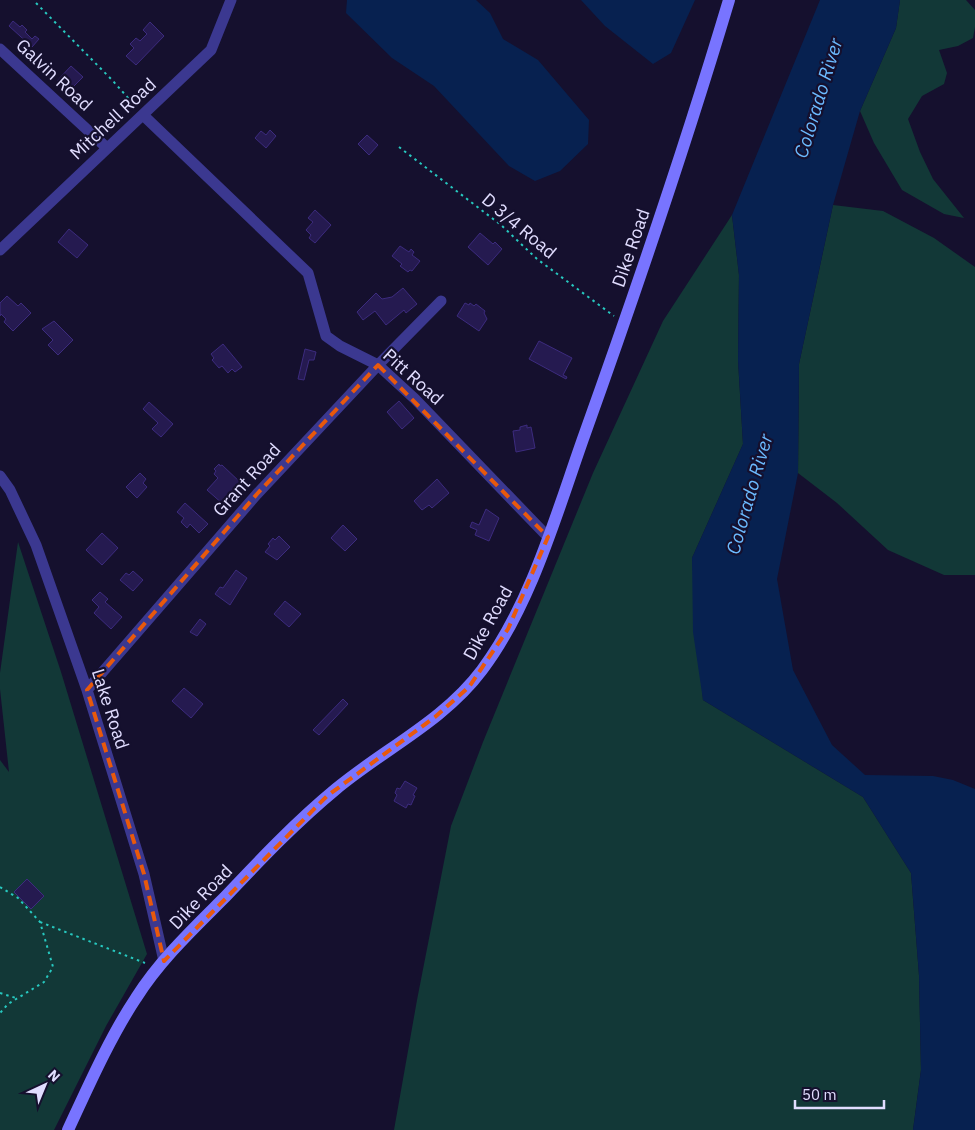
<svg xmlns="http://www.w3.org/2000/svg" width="975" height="1130" font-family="'IBM Plex Sans',sans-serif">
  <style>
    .green { fill: #123837 }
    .water { fill: #072150 }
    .building { fill: #251a50; stroke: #3c2b7e }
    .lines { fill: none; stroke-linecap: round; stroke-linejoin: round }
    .path { stroke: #27c8bf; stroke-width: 2; stroke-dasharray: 2.5 4; stroke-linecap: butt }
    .street { stroke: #3b3890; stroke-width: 11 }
    .secondary { stroke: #7874ff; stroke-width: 12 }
    .marked { fill: none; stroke: #e8590c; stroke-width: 4; stroke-dasharray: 10 6; stroke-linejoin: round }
    .labels { text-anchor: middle; stroke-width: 4.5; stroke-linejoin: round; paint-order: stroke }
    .street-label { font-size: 18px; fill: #e1ddff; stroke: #15102e }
    .water-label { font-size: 19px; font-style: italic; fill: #6bbaff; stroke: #15102e }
  </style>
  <rect width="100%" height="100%" fill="#15102e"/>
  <!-- green -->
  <path class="green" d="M900 0H966L975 10V27L973 38 958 46 939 50 947 73 944 84 922 96 908 119 920 152 933 179 964 218 944 214 902 190 874 143 860 111 896 28Z
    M833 205 883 211 934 238 975 267V575H944L888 550 837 503 798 473 799 364Z
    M732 215 739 275 738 360 743 444 692 558 703 700 863 797 911 873 919 975 921 1070 913 1130H394L417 1000 451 826 483 742 593 473 663 321Z
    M18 542 61 672 147 954 106 1026 54 1130H0V760L9 772 0 689V673Z"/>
  <!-- water -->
  <path class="water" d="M347 0H476L490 13 503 39 538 60 589 120 588 144 560 171 535 181 509 166 434 86 392 58 346 13Z
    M581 0H695L671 53 653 64 605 26Z
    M820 0H900L896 28 860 111 833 205 799 364 798 473 777 579 793 670 832 745 865 775 933 776 953 780 975 789V1130H913L921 1070 919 975 911 873 863 797 703 700 693 632 692 558 743 444 738 360 739 275 732 215Z"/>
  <!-- building -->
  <path class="building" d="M13 21 20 27 22 25 27 30 25 32 32 39 35 36 39 39 32 47 9 26Z
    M150 22 164 36 136 65 126 56 134 48 130 44 136 38 140 41 147 34 143 30Z
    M71 66 83 77 71 89 67 86 65 89 57 81Z
    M270 130 276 136 266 148 255 138 261 131 266 135Z
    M367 135 378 145 369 155 358 144Z
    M315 210 331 225 315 243 309 238 311 235 306 230 313 222 308 218Z
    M69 229 88 245 77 258 58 242Z
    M480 233 493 244 495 242 502 249 488 265 468 247Z
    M400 246 409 252 411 249 414 252 412 255 420 261 412 271 410 270 408 272 400 266 402 264 392 256Z
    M403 288 417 304 406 313 404 310 386 325 375 311 363 320 357 312 376 293 382 299 392 297Z
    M7 296 18 306 21 303 31 313 13 331 4 322 6 319 1 314 0 316V303Z
    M465 303 469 305 470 303 474 306 476 304 485 311 484 313 487 319 479 331 457 316Z
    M54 321 73 340 58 355 48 345 53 340 42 329Z
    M539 341 572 358 563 375 567 377 566 379 529 359Z
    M223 344 242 367 235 372 232 369 228 373 222 366 219 368 212 360 214 358 211 354Z
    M305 349 316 352 314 360H309L304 380 298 379Z
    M399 401 414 418 402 429 387 412Z
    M149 402 173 424 161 437 152 429 158 423 143 409Z
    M527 425V428L531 427 535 448 516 452 513 431 520 430V427Z
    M219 464 220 466 222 465 242 484 223 504 207 490 218 478 214 474 216 471 214 469Z
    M140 473 146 479 143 483 147 487 137 498 126 487Z
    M437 479 449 493 432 508 429 505 422 510 414 501Z
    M185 503 208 524 199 533 190 524 187 528 181 522 184 518 177 512Z
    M486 509 499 518 489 541 475 535 477 530 470 527 472 522 479 525Z
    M343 525 357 539 345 551 331 538Z
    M102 533 118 548 102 565 86 550Z
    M279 536 290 547 277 560 265 552 270 546 268 544 273 538 275 540Z
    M236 570 247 578 230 605 215 594 220 587 223 588Z
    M133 571 143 580 133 591 120 580 126 573 129 575Z
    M100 592 108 599 105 602 122 617 111 629 94 613 99 607 92 600Z
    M285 601 301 614 289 627 274 614Z
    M200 619 206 624 197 636 190 632Z
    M184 688 203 704 191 718 172 701Z
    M343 699 348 704 319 735 313 730Z
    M405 781 417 788 413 795 415 796 411 805 408 804 406 808 394 801 397 795 395 793 397 788 400 789Z
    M27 879 44 896 31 909 14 892Z"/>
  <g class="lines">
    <!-- path -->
    <path class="path" d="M36 3 113 81 136 107
      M399 147 501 225 537 259 614 316
      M0 887 18 898 40 922 53 967 44 982 8 1004 0 1013
      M40 922 145 963
      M0 993 16 998"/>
    <!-- street -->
    <path class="street" d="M0 49 107 148
      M143 115 308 273 326 336 340 346 378 365 415 399 548 537
      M0 250 211 50 231 0
      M0 476 10 490 36 545 87 690 144 874 164 961
      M87 690 257 494 378 365 441 301"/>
    <!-- secondary -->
    <path class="secondary" d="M68 1130C88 1087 110 1037 136 998 160 960 193 929 225 897 261 859 296 822 336 789 384 749 444 721 482 670 531 605 557 512 584 436 636 291 685 147 729 0"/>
  </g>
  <!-- marked area -->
  <path class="marked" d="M378 365 548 537 508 629 469 687 435 717 327 796 164 961 144 874 87 690 257 494Z"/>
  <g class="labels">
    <!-- street labels -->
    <g class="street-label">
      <text transform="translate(54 75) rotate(43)" y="6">Galvin Road</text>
      <text transform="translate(113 119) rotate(-43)" y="6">Mitchell Road</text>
      <text transform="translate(519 226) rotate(40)" y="6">D 3/4 Road</text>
      <text transform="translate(631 248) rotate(-71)" y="6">Dike Road</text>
      <text transform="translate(413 377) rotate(42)" y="6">Pitt Road</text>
      <text transform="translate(247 480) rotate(-48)" y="6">Grant Road</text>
      <text transform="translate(488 623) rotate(-61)" y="6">Dike Road</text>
      <text transform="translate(110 709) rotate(72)" y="6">Lake Road</text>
      <text transform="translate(201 897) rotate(-46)" y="6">Dike Road</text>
    </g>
    <!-- water labels -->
    <g class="water-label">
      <text transform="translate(818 98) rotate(-73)" y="7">Colorado River</text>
      <text transform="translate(749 494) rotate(-74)" y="7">Colorado River</text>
    </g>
  </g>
  <!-- north arrow -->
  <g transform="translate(45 1085) rotate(44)" stroke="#15102e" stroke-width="4" paint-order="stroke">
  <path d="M0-4L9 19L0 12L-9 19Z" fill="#e1ddff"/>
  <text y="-8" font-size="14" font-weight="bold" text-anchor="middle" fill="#e1ddff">N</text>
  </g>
  <!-- scale -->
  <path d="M795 1100v8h89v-8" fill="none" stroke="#e1ddff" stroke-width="2.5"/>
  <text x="802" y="1100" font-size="15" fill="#e1ddff" stroke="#15102e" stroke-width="4" paint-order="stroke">50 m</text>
</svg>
